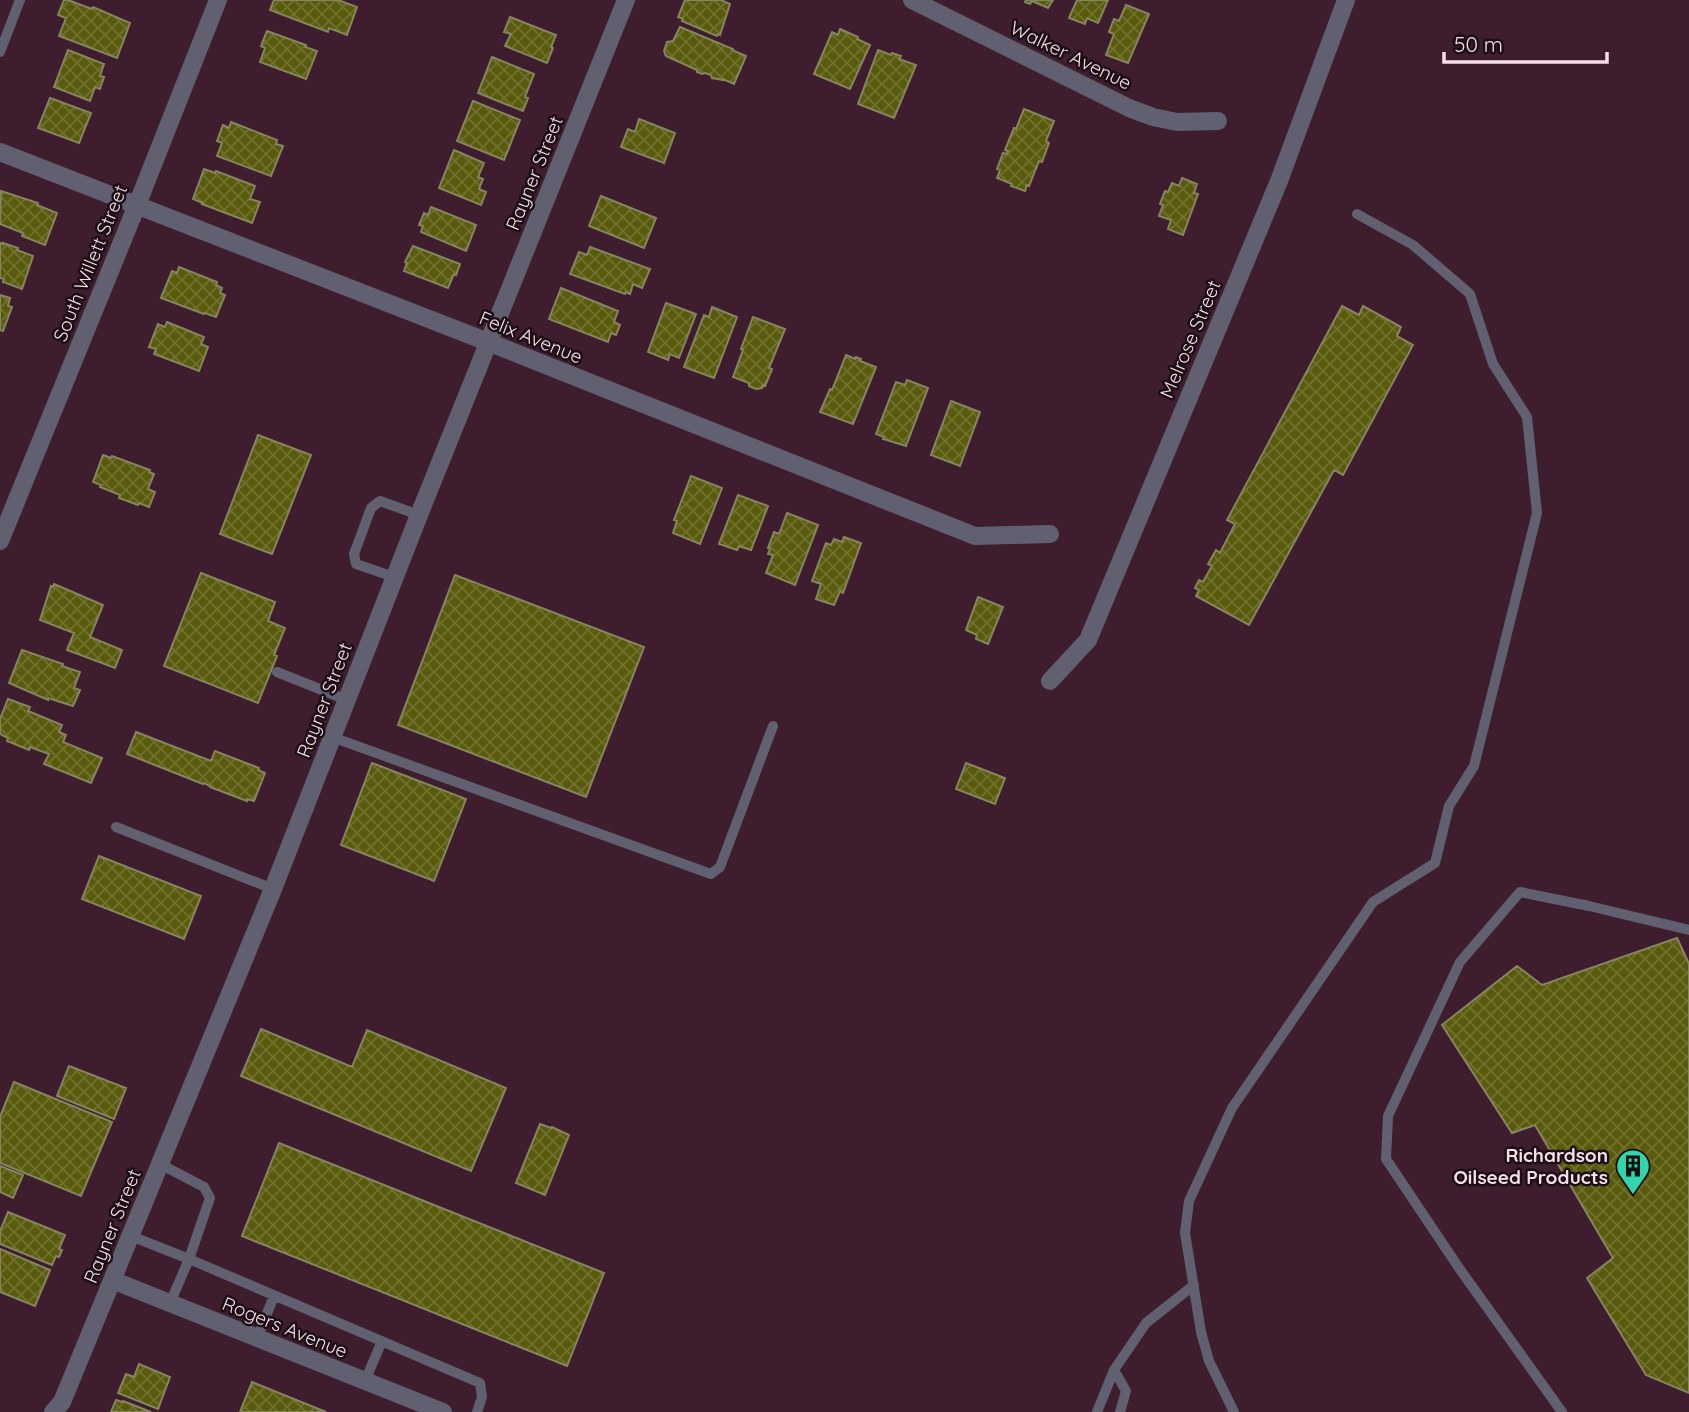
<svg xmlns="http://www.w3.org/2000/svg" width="1689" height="1412" font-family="Quicksand,sans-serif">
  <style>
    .building { fill: url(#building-cross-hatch); stroke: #85865f; stroke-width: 2 }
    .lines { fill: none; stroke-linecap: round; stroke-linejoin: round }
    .service { stroke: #616070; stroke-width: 10 }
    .minor { stroke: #616070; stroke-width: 18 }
    .labels { text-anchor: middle; stroke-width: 5; stroke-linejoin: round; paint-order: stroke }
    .street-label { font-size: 19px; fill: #f6dfe9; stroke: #1c0e15 }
    .poi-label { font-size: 19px; font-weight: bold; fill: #f6dfe9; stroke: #1c0e15; text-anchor: end }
  </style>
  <defs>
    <pattern id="building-cross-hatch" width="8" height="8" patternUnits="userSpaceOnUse" patternTransform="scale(1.75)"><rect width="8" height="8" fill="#595a0c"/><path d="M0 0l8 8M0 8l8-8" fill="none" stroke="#71712f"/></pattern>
  </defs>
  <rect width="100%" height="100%" fill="#3e1e2e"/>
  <!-- building -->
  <path class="building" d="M64 0H68L92 9 93 7 130 23 117 58 59 36 66 18 58 15Z
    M274 0H338L357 7 347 35 329 28 328 32 270 10Z
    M685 0H721L730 4 720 35 718 34 717 36 682 21 683 19 678 17Z
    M1026 0H1053L1048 8 1032 1 1030 4 1025 2Z
    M1077 0H1108L1098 23 1087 18 1085 24 1069 18Z
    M1126 5 1149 14 1128 63 1106 55 1114 34 1109 32 1114 19 1119 21Z
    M510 17 556 35 551 47 553 48 547 63 505 46 511 34 504 32Z
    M680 27 733 49 732 50 746 56 734 84 723 79V80L712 78 711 75 705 73 702 74 697 72V70L666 56 664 51 667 42 673 41Z
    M840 29 858 37 857 39 870 45 850 89 814 74 832 32 838 35Z
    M267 31 306 45 305 47 317 51 306 79 260 62 265 48 261 46Z
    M68 50 104 64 100 76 104 77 100 89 95 87 90 101 54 87Z
    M878 50 891 55 892 53 901 56 899 59 916 65 894 118 858 104Z
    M492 57 534 74 525 97 528 98 523 111 478 93Z
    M50 98 91 113 79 143 38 128Z
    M473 101 520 120 504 160 457 141Z
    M1024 109 1054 121 1046 141 1049 143 1042 162 1039 161 1029 186 1027 185 1025 191 1011 186 1012 184 997 178 1000 170 997 169 1003 153 1007 154 1008 151 1005 150 1014 128 1016 129Z
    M639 119 675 133 664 163 621 147 628 129 635 132Z
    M231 122 277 140 276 144 283 146 271 176 217 156 222 143 217 141 223 125 229 128Z
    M454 150 484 163 478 177 483 179 479 189 486 192 481 205 439 188Z
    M204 169 215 173 216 171 255 186 250 199 260 202 252 223 202 204 203 203 193 199Z
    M1182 178 1197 184 1194 193 1198 194 1183 235 1168 229 1171 220 1159 216 1163 205 1160 204 1165 191 1168 192 1172 183 1179 186Z
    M1 191 38 203 37 205 57 213 45 245 22 236 23 233 0 224Z
    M601 196 656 218 644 248 589 226Z
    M431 207 476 225 466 251 421 232 423 226 419 225 424 213 428 215Z
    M0 243 3 244V243L18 248 17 250 33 256 22 289 3 282 4 279 0 278Z
    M413 246 460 264 456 275 454 274 448 288 404 271 407 263 405 262Z
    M590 247 650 269 642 288 633 284 630 294 626 292 625 294 570 274 579 252 587 255Z
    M179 267 217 282 216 285 222 288 220 293 225 295 216 317 205 313 204 314 161 298 172 271 177 273Z
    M561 288 618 311 614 322 620 325 616 335 611 333 608 342 549 319Z
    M0 295 10 298 8 306 12 307 3 331 0 330Z
    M666 303 696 314 679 358 670 354 668 360 648 352Z
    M1342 306 1359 315 1363 306 1401 327 1397 336 1413 345 1343 475 1334 470 1249 625 1196 596 1199 590 1195 588 1199 580 1203 582 1212 566 1208 564 1216 550 1220 553 1235 524 1227 520Z
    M712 307 737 317 714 378 684 367 704 315 709 317Z
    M753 317 785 329 769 368 772 369 765 386 763 385 762 388 756 389 749 386V383L733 377 743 350 741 349Z
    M167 322 204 337 201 344 208 347 199 371 154 354 156 349 149 347 158 324 165 327Z
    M846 355 855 359 856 357 861 359 860 361 876 367 853 424 820 412 830 389 832 390Z
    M907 380 928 388 906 446 883 439 884 437 876 434 896 382 905 385Z
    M951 401 980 412 960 466 931 455Z
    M258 435 311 455 272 554 220 534Z
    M103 455 111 458 112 456 150 470 149 472 154 474 148 489 155 492 149 507 139 503 138 505 119 498 120 495 100 487 101 485 93 482Z
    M691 476 722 488 700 544 673 533 677 521 674 520Z
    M738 495 768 506 751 550 739 546 737 550 719 544Z
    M787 513 818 525 795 585 766 573 773 555 768 554 770 549 768 548 774 532 779 534Z
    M844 537 861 543 843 593 840 591 834 605 816 599 821 584 812 581 826 543 831 545 834 539 842 542Z
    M201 573 275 602 268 621 285 628 274 655 277 656 258 703 164 666Z
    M455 575 644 647 586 797 398 725Z
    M54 584 103 605 90 637 122 650 115 668 67 650 74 633 40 620 51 586 53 587Z
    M978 597 1003 607 988 644 976 639 977 635 966 630Z
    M22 650 63 664 62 666 80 672 74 688 80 690 73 706 48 698V700L9 683Z
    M8 699 30 707 28 711 62 725 59 732 66 735 63 742 102 758 91 783 44 764 49 754 30 747 29 750 7 741 8 738 0 734V719Z
    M136 732 211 761 215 751 259 768 258 770 265 773 254 801 247 799V801L210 787V786L204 783 203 784 127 754Z
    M372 763 466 799 434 881 341 845Z
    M966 763 1005 778 995 804 956 789Z
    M99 856 201 896 184 939 82 899Z
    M1677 938 1689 964V1393L1646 1375 1587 1278 1613 1258 1535 1125 1512 1133 1442 1025 1517 966 1542 985Z
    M261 1029 352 1067 367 1030 506 1088 471 1171 241 1076Z
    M69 1066 126 1088 114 1119 57 1096Z
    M14 1082 112 1122 81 1196 0 1163V1117Z
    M540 1124 551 1128 552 1127 569 1135 545 1195 516 1183Z
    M279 1143 604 1273 567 1366 242 1236Z
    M0 1166 23 1175 13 1198 0 1192Z
    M8 1212 65 1235 59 1249 62 1250 59 1257 56 1256 52 1265 0 1244V1231Z
    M0 1249 50 1270 35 1306 0 1292Z
    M139 1364 170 1377 158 1409 118 1393 126 1374 134 1377Z
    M252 1382 326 1412H240Z
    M116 1400 122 1402 123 1401 151 1412H111Z"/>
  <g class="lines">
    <!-- service -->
    <path class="service" d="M0 52 20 0
      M394 577 356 564 354 554 371 508 380 501 419 515
      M277 672 347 700
      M332 737 711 874 720 867 773 726
      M116 827 273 889
      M131 1236 189 1259 210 1198 204 1187 160 1164
      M170 1303 189 1259 480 1383 482 1397 477 1412
      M257 1338 274 1296
      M1114 1370 1126 1391 1120 1412
      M365 1381 382 1341
      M1097 1412 1114 1370 1146 1323 1194 1285
      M1234 1412 1209 1361 1201 1332 1185 1233 1189 1201 1232 1108 1373 902 1435 863 1449 806 1474 766 1537 513 1527 417 1493 364 1470 294 1413 245 1357 214
      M1562 1412 1459 1268 1386 1159 1388 1116 1460 962 1520 892 1589 906 1689 930"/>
    <!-- minor -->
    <path class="minor" d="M912 0 1129 108 1153 117 1177 122 1218 121
      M0 152 488 342 975 536 1050 534
      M0 541 137 205 218 0
      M1050 681 1088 640 1279 181 1346 0
      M112 1280 443 1412
      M53 1412 62 1402 273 889 419 515 626 0"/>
  </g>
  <!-- icons -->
  <defs>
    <g id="building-pin" transform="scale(1.75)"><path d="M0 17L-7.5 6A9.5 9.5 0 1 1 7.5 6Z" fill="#32d4a9" stroke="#1c0e15"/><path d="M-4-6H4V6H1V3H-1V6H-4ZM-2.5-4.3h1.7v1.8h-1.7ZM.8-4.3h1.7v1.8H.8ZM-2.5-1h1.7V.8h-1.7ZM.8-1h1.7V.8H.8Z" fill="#111"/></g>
  </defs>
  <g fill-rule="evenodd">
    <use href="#building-pin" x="1633" y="1166"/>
  </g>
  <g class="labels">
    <!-- street labels -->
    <g class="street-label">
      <text transform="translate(1071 55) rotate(26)" y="7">Walker Avenue</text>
      <text transform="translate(534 173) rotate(-68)" y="7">Rayner Street</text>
      <text transform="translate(90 263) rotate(-68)" y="7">South Willett Street</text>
      <text transform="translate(531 337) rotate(22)" y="7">Felix Avenue</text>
      <text transform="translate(1190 339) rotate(-67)" y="7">Melrose Street</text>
      <text transform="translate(324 700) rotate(-69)" y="7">Rayner Street</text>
      <text transform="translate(112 1226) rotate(-68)" y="7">Rayner Street</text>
      <text transform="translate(285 1327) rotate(22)" y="7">Rogers Avenue</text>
    </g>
    <!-- poi labels -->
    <g class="poi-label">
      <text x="1608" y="1162">Richardson<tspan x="1608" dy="22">Oilseed Products</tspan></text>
    </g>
  </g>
  <!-- scale -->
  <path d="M1444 52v10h163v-10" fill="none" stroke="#f6dfe9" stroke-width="3.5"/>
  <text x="1454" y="52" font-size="21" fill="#f6dfe9" stroke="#1c0e15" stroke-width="5" paint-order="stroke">50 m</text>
</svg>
